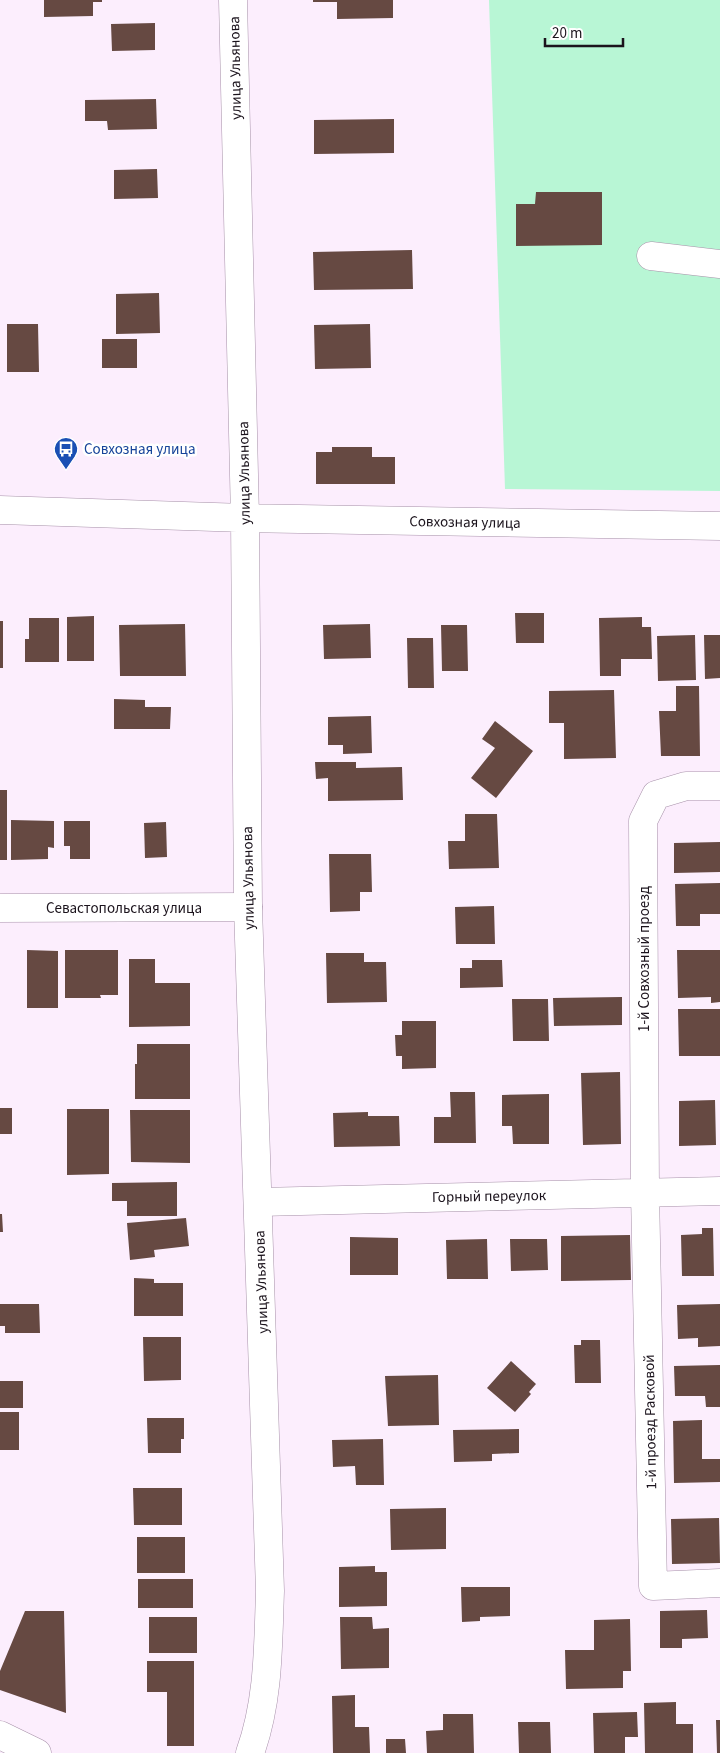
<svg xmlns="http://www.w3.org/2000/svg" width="720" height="1753" font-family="'Source Sans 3',sans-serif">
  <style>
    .green { fill: #b8f6d5 }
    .building { fill: #664942 }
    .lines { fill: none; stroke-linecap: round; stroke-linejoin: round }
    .minor-casing { stroke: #a791a9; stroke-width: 29 }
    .major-casing { stroke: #a791a9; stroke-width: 29 }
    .minor { stroke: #fff; stroke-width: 28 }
    .major { stroke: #fff; stroke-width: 28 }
    .labels { text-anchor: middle; stroke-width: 5; stroke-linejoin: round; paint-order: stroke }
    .street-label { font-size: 15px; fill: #1b131c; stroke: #fff }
    .transit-label { font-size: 15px; fill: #164399; stroke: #fff; text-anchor: start }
  </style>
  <rect width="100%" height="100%" fill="#fceefd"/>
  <!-- green -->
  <path class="green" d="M489 0H720V491L505 489Z"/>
  <!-- building -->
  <path class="building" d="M44 0H102V2H93V16L44 17Z
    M313 0H393V18L337 19V2H313Z
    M155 23V50L112 51 111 24Z
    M156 99 157 129 108 130 107 121H85V100Z
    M394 119V153L314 154V120Z
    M157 169 158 198 114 199V170Z
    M536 192H602V245L516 246V204H535Z
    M412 250 413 289 314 290 313 252Z
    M159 293 160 333 116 334V294Z
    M7 324H38L39 372H7Z
    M370 324 371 368 315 369 314 325Z
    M102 339H137V368H102Z
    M332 447H372V457H395V484H316V452H332Z
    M515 613H544V643H516Z
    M94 616V661H67V617Z
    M642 617V627H651L652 659H621V676H600L599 618Z
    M29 618H59V662H25V639H29Z
    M0 621H3V668H0Z
    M185 624 186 676H120L119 625Z
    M370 624 371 658 324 659 323 625Z
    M441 625H467L468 671H442Z
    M695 635 696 680 658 681 657 636Z
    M704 635H720V678L705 679Z
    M407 638H433L434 688H408Z
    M676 686H699L700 756H661L659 711H676Z
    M614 690 616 758 564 759V723H549V691Z
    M114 699 145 700V707H171L170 729H114Z
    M371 716 372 753 343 754V745H328V717Z
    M495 721 533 751 496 798 471 778 495 748 482 739Z
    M315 762H356V768L402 767 403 800 328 801V778L316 779Z
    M0 790H7V860H0Z
    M465 814H497L499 868 449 869 448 841H465Z
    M11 820 54 821V848L48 847V859L11 860Z
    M64 821H90V859H70V846H64Z
    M166 822 167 857 145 858 144 823Z
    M720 842V872L674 873V843Z
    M329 854H371L372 892H360V911L330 912Z
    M720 883V914H700V926H676L675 884Z
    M494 906 495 944H456L455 907Z
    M27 950 58 951V1008H27Z
    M65 950H118V995H100L101 998H65Z
    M677 950H720V1002L711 1003V997L678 998Z
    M326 953H364V962H386L387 1002 327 1003Z
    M129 959H155V983H190V1026L129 1027Z
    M472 960H502L503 987 460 988V968H472Z
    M622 997V1025L554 1026 553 998Z
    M512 999H548L549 1041H513Z
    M678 1009H720V1056H679Z
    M402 1021H436V1068L402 1069V1056H396L395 1035H402Z
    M137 1044H190V1099H135V1064H137Z
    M620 1072 621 1144 583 1145 581 1073Z
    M450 1092H475L476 1143H434V1117H451Z
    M549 1094V1144H513L512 1126H502V1095Z
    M715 1100 716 1145 679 1146V1101Z
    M0 1108H12V1134H0Z
    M67 1109H109V1174L67 1175Z
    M130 1110H190V1163L131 1162Z
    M368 1112V1116H399L400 1146 334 1147 333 1113Z
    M177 1182V1216H127V1201H112V1183Z
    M0 1214H2L3 1232H0Z
    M186 1218 189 1246 154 1250 155 1257 130 1260 127 1223Z
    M702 1228H713L714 1276H682L681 1235 702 1234Z
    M630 1235 631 1280 561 1281V1236Z
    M350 1237 398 1238V1275H350Z
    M487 1239 488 1279H447L446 1240Z
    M510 1239H547L548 1270 511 1271Z
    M134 1278 154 1279V1283H183V1316H134Z
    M0 1304H39L40 1333H5V1326H0Z
    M720 1304V1346L698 1347V1338L678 1339 677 1305Z
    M143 1337H181V1380L144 1381Z
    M581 1340H600L601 1383H575L574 1345H581Z
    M511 1361 536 1384 529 1392 531 1394 515 1412 487 1388Z
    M720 1365V1407H706L705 1396H675L674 1366Z
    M438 1375 439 1425 388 1426 385 1376Z
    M0 1381H23V1408H0Z
    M0 1412H19V1450H0Z
    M147 1418H184V1439H181V1453H148Z
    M702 1420V1459H720V1482L674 1483 673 1421Z
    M519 1429V1453L492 1454V1461L454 1462 453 1430Z
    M383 1439 384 1485H356L355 1466 333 1467 332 1440Z
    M133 1488H182V1525H134Z
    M446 1508V1549L391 1550 390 1509Z
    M719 1518 720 1563 672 1564 671 1519Z
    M137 1537H185V1573H137Z
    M375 1566V1572H387V1606L339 1607V1567Z
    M138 1579H193V1608H138Z
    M461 1587H510V1616L480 1617V1621L462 1622Z
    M707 1610 708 1638 682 1639V1648H660V1611Z
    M25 1611H64L66 1713 0 1690V1671Z
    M149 1617H197V1653H149Z
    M340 1617H372L373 1629 389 1628V1668L341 1669Z
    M630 1619 631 1671H623V1688L566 1689 565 1650H594V1620Z
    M147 1661H194V1746H167V1692H147Z
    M355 1695V1727H369L370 1753H333L332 1696Z
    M676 1702V1724H693V1753H645L644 1703Z
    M637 1712 638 1737H625V1753H594L593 1713Z
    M443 1714H473L474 1753H427L426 1731 443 1730Z
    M716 1720H720V1753H717Z
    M518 1722H550L551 1753H519Z
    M386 1739H405L406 1753H386Z"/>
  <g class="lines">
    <!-- minor casing -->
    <g class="minor-casing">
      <path id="minor" d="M233 0 245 518 720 526
        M651 256 720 264
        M720 786H686L656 795 643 821 645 1192 653 1586 720 1583
        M0 908 248 907
        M259 1202 720 1191
        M0 1735 37 1753"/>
    </g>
    <!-- major casing -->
    <g class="major-casing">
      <path id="major" d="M0 510 245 518 248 907 270 1591C268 1646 269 1700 250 1753"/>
    </g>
    <!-- minor -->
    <use href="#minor" class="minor"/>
    <!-- major -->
    <use href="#major" class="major"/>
  </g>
  <!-- icons -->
  <defs>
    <g id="bus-pin" transform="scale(1.25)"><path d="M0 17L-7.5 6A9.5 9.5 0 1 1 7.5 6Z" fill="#1a4fb4" stroke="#fff"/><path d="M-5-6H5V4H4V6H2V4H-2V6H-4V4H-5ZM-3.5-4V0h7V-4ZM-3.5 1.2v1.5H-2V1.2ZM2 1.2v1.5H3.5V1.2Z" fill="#fff"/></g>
  </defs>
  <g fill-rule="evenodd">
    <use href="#bus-pin" x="66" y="449"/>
  </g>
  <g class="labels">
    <!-- street labels -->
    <g class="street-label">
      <text transform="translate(235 68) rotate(-91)" y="5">улица Ульянова</text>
      <text transform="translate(244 473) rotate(-91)" y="5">улица Ульянова</text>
      <text transform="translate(465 522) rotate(1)" y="5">Совхозная улица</text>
      <text transform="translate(248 878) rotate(-91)" y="5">улица Ульянова</text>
      <text x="124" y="913">Севастопольская улица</text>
      <text transform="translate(644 959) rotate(-90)" y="5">1-й Совхозный проезд</text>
      <text transform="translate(489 1196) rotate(-1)" y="5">Горный переулок</text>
      <text transform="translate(261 1282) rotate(-92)" y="5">улица Ульянова</text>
      <text transform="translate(650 1422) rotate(-91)" y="5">1-й проезд Расковой</text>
    </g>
    <!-- transit labels -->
    <g class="transit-label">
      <text x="84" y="454">Совхозная улица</text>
    </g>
  </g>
  <!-- scale -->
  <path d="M545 38v8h78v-8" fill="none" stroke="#1b131c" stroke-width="2.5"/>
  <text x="552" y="38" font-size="15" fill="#1b131c" stroke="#ffffff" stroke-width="4" paint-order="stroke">20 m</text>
</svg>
